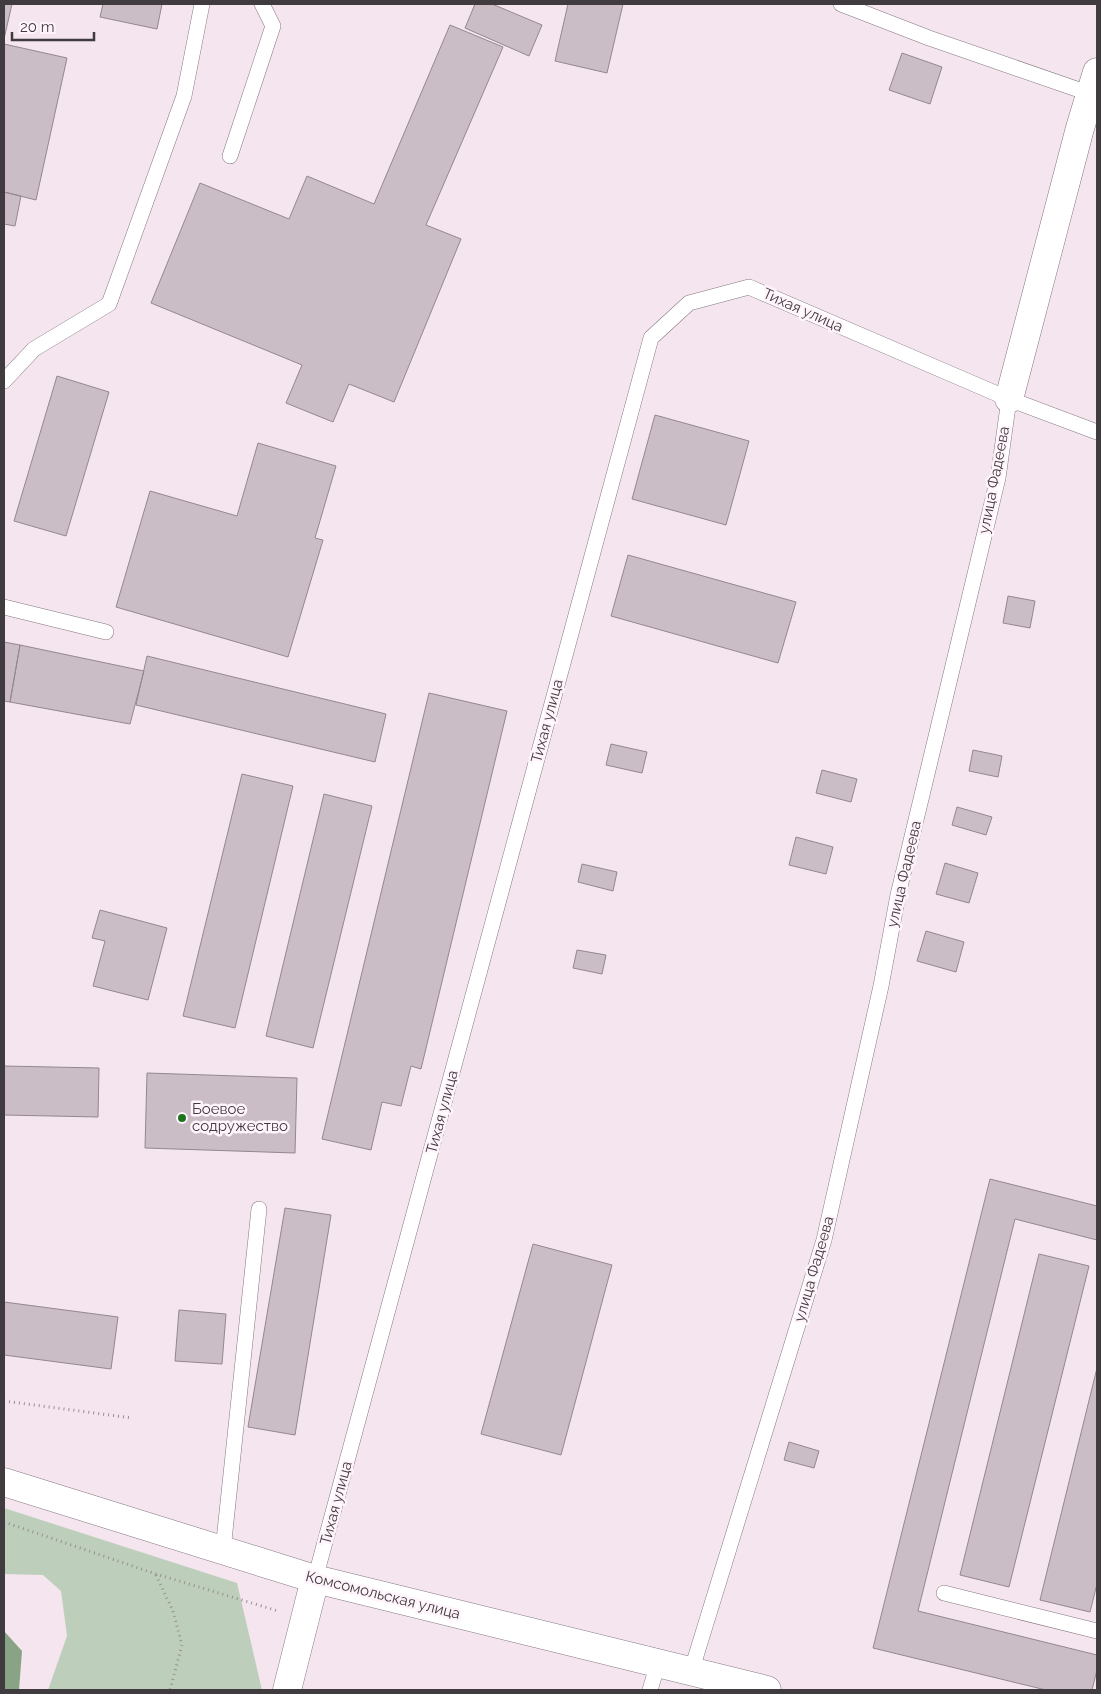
<svg xmlns="http://www.w3.org/2000/svg" width="1101" height="1694" font-family="Raleway,sans-serif">
  <style>
    .green { fill: #bdcfbb }
    .water { fill: #88a485 }
    .building { fill: #cbbdc6; stroke: #948790 }
    .lines { fill: none; stroke-linecap: round; stroke-linejoin: round }
    .service-casing { stroke: #847880; stroke-width: 16 }
    .minor-casing { stroke: #847880; stroke-width: 29 }
    .secondary-casing { stroke: #847880; stroke-width: 29 }
    .path { stroke: #988e95; stroke-width: 3; stroke-dasharray: 1 4; stroke-linecap: butt }
    .service { stroke: #fff; stroke-width: 15 }
    .minor { stroke: #fff; stroke-width: 28 }
    .secondary { stroke: #fff; stroke-width: 28 }
    .poi-dot { fill: #1f731e; stroke: #fff4fb; stroke-width: 2 }
    .labels { text-anchor: middle; stroke-width: 5; stroke-linejoin: round; paint-order: stroke }
    .street-label { font-size: 15px; fill: #403b3e; stroke: #fff4fb }
    .poi-label { font-size: 15px; fill: #403b3e; stroke: #fff4fb; text-anchor: start }
  </style>
  <rect width="100%" height="100%" fill="#f4e5ef"/>
  <!-- green -->
  <path class="green" d="M4 1508 237 1583 262 1690H48L67 1636 61 1591 43 1575 4 1574Z"/>
  <!-- water -->
  <path class="water" d="M4 1631 22 1651 19 1690H4Z"/>
  <!-- building -->
  <path class="building" d="M4 4H12L4 39Z
    M103 4H162L157 29 100 17Z
    M475 4H492L542 25 529 56 465 28Z
    M568 4H623L607 73 555 61Z
    M450 25 503 47 426 225 461 239 394 402 349 384 333 422 286 403 302 365 151 303 200 183 289 219 307 176 374 204Z
    M4 44 67 58 36 200 4 192Z
    M902 53 942 67 930 104 889 90Z
    M4 192 21 196 15 226 4 224Z
    M57 376 109 392 66 536 14 521Z
    M655 415 749 441 726 525 632 499Z
    M258 443 336 466 315 538 323 540 288 657 116 607 150 491 237 516Z
    M628 555 796 602 778 663 611 616Z
    M1008 596 1035 601 1030 628 1003 623Z
    M4 642 20 645 10 702 4 701Z
    M20 645 144 671 130 724 10 702Z
    M147 656 386 714 375 762 136 705Z
    M429 693 507 711 421 1069 411 1066 401 1106 382 1102 371 1150 322 1139Z
    M611 744 647 752 642 773 606 765Z
    M973 750 1002 756 998 777 969 771Z
    M822 770 857 779 851 802 816 793Z
    M242 774 293 786 235 1028 183 1016Z
    M324 794 372 806 313 1048 266 1036Z
    M957 807 992 817 986 835 952 825Z
    M796 837 833 847 826 874 789 865Z
    M945 863 978 873 969 903 936 894Z
    M582 864 617 872 613 891 578 882Z
    M100 910 167 928 148 1000 93 986 105 941 92 938Z
    M926 931 964 942 956 972 917 961Z
    M577 950 606 955 602 974 573 968Z
    M4 1066 99 1068 98 1117 4 1115Z
    M147 1073 297 1078 295 1153 145 1148Z
    M990 1179 1097 1206V1240L1015 1219 918 1611 1097 1655V1670L1092 1690H1046L873 1648Z
    M285 1208 331 1215 295 1435 248 1427Z
    M533 1244 612 1265 561 1455 481 1434Z
    M1039 1254 1089 1266 1009 1587 960 1575Z
    M4 1302 118 1317 111 1369 4 1355Z
    M179 1310 226 1314 222 1364 175 1361Z
    M1097 1368V1584L1090 1612 1040 1600Z
    M789 1442 819 1451 814 1468 784 1460Z"/>
  <g class="lines">
    <!-- service casing -->
    <g class="service-casing">
      <path id="service" d="M841 4 929 38 1091 94
        M230 156 273 26 262 4
        M4 381 34 349 109 304 184 96 202 4
        M4 607 106 632
        M223 1550 259 1209
        M315 1579 651 338 689 303 749 287 1009 399 1097 432
        M944 1593 1097 1631
        M691 1672 824 1240 881 986 898 895 998 478 1009 399
        M650 1690 658 1663"/>
    </g>
    <!-- minor casing -->
    <g class="minor-casing">
      <path id="minor" d="M1009 399 1080 128 1097 72
        M315 1579 767 1690"/>
    </g>
    <!-- secondary casing -->
    <g class="secondary-casing">
      <path id="secondary" d="M4 1482 315 1579 287 1690"/>
    </g>
    <!-- path -->
    <path class="path" d="M4 1401 132 1418
      M4 1522 156 1574 278 1611
      M156 1575 173 1611 182 1645 170 1690"/>
    <!-- service -->
    <use href="#service" class="service"/>
    <!-- minor -->
    <use href="#minor" class="minor"/>
    <!-- secondary -->
    <use href="#secondary" class="secondary"/>
  </g>
  <!-- markers -->
  <circle class="poi-dot" cx="182" cy="1118" r="5"/>
  <g class="labels">
    <!-- street labels -->
    <g class="street-label">
      <text transform="translate(803 310) rotate(24)" y="5">Тихая улица</text>
      <text transform="translate(994 480) rotate(-79)" y="5">улица Фадеева</text>
      <text transform="translate(547 721) rotate(-75)" y="5">Тихая улица</text>
      <text transform="translate(904 874) rotate(-77)" y="5">улица Фадеева</text>
      <text transform="translate(442 1112) rotate(-75)" y="5">Тихая улица</text>
      <text transform="translate(814 1269) rotate(-74)" y="5">улица Фадеева</text>
      <text transform="translate(336 1503) rotate(-75)" y="5">Тихая улица</text>
      <text transform="translate(383 1595) rotate(14)" y="5">Комсомольская улица</text>
    </g>
    <!-- poi labels -->
    <g class="poi-label">
      <text x="192" y="1114">Боевое<tspan x="192" dy="17">содружество</tspan></text>
    </g>
  </g>
  <!-- border -->
  <rect width="1101" height="1694" fill="none" stroke="#403b3e" stroke-width="10"/>
  <!-- scale -->
  <path d="M12 32v8h82v-8" fill="none" stroke="#403b3e" stroke-width="2.5"/>
  <text x="20" y="32" font-size="15" fill="#403b3e" stroke="#fff4fb" stroke-width="4" paint-order="stroke">20 m</text>
</svg>
